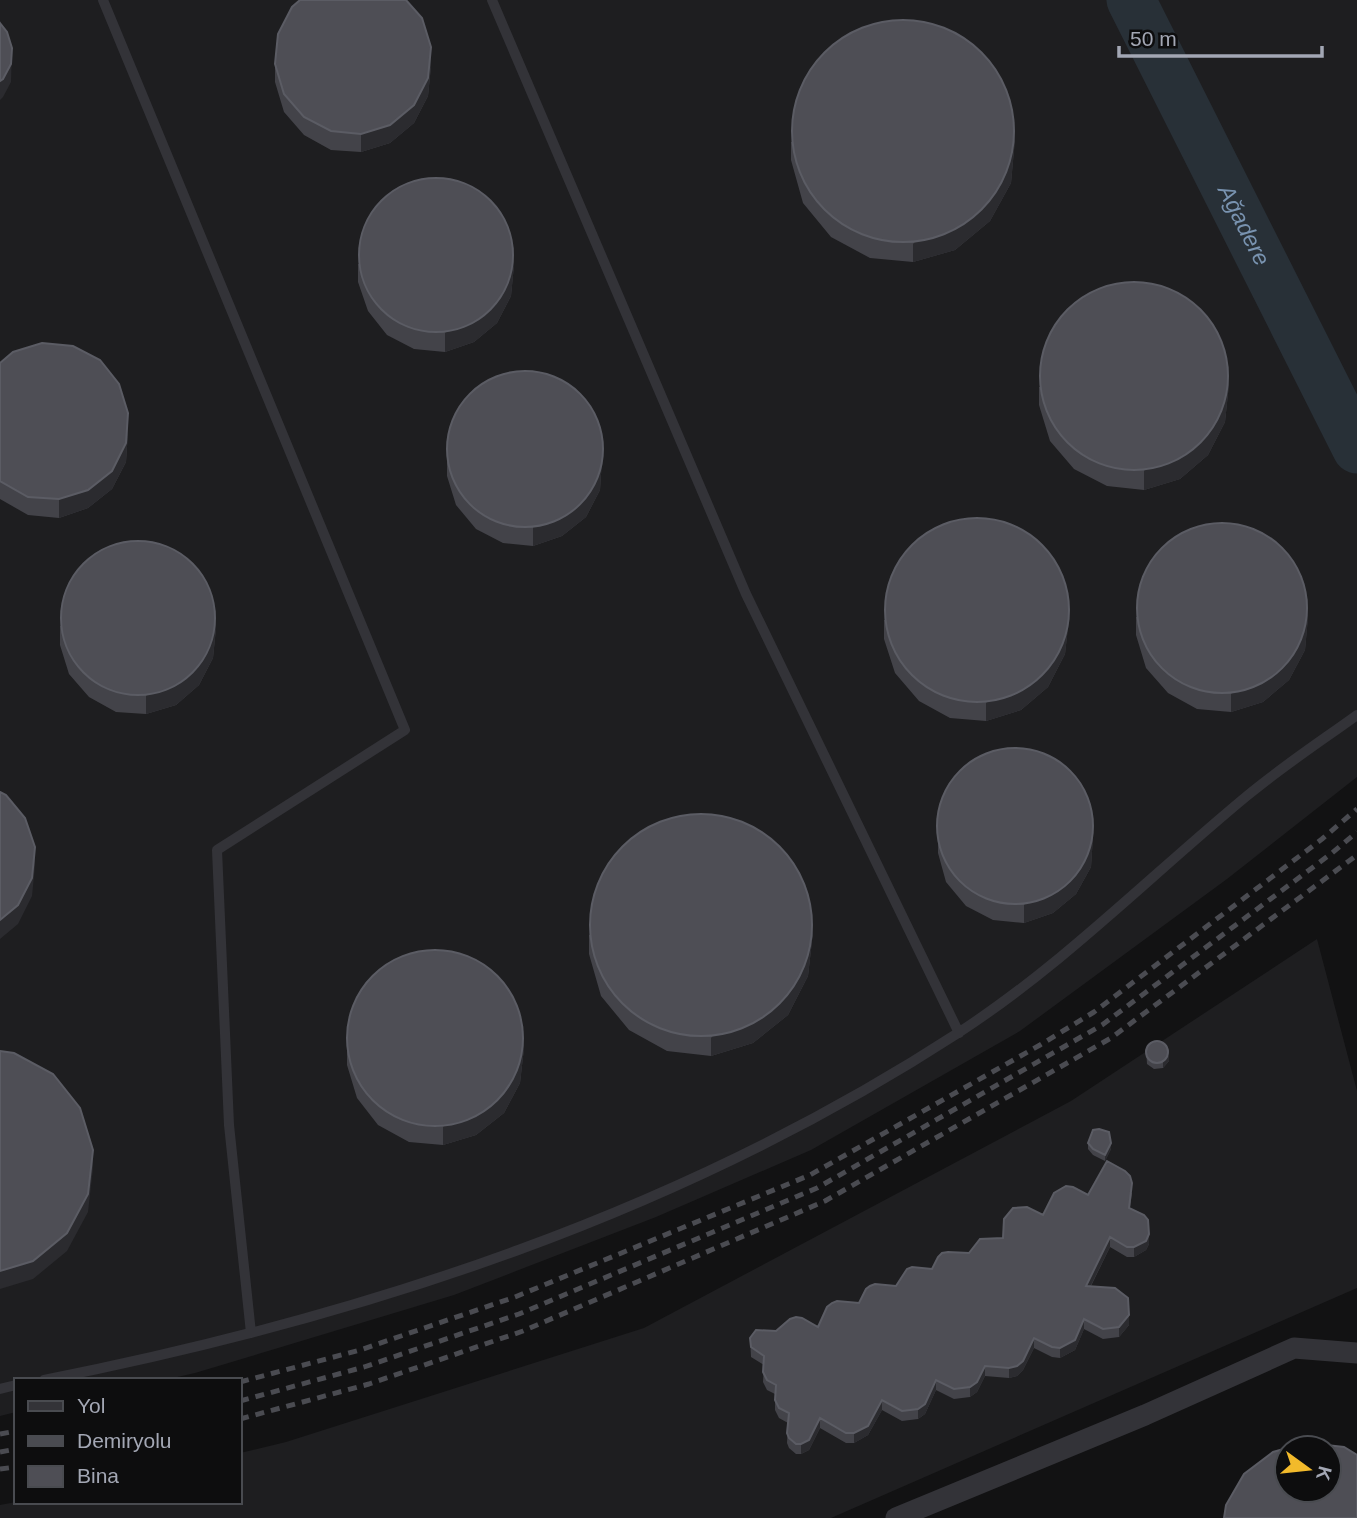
<svg xmlns="http://www.w3.org/2000/svg" width="1357" height="1518" font-family="Helvetica,sans-serif">
  <style>
    .built { fill: #1e1e20 }
    .lines { fill: none; stroke-linecap: round; stroke-linejoin: round }
    .river { stroke: #283037; stroke-width: 49 }
    .service { stroke: #333338; stroke-width: 10 }
    .minor { stroke: #333338; stroke-width: 21 }
    .rail { stroke: #4a4b51; stroke-width: 5; stroke-dasharray: 9 7; stroke-linecap: butt }
    .wall { fill: #434349 }
    .shaded-wall { fill: #2b2b2f }
    .building { fill: #4e4e55; stroke: #5b5c64; stroke-width: 2 }
    .labels { text-anchor: middle; stroke-width: 6; stroke-linejoin: round; paint-order: stroke }
    .water-label { font-size: 23px; font-style: italic; fill: #7993b0; stroke: #0d0d0e }
  </style>
  <rect width="100%" height="100%" fill="#121213"/>
  <!-- built -->
  <path class="built" d="M0 0H1357V777L1227 879 1020 1031 811 1150 656 1217 454 1295 195 1373 164 1380H16V1412L0 1416Z
    M1317 939 1357 1091V1288L831 1518H0V1505L16 1502H240V1453L286 1442 644 1328 1071 1101Z"/>
  <g class="lines">
    <!-- river -->
    <path class="river" id="s1" d="M1131 0 1357 449"/>
    <!-- service -->
    <path class="service" d="M103 0 405 730 217 850 229 1125 251 1333
      M492 0 746 594 959 1033
      M44 1380C367 1316 681 1213 958 1033 1063 965 1152 874 1248 795 1283 766 1321 741 1357 715
      M0 1389 16 1385"/>
    <!-- minor -->
    <path class="minor" d="M896 1518 1145 1415 1294 1348 1357 1353"/>
    <!-- rail -->
    <path class="rail" d="M240 1382 360 1350 515 1297 810 1175 1040 1045 1094 1012 1322 839 1357 809
      M240 1401 364 1367 519 1314 817 1188 1102 1025 1332 853 1357 832
      M240 1419 369 1384 523 1331 825 1201 1111 1038 1357 855
      M0 1434 16 1431
      M0 1452 16 1449
      M0 1469 16 1467"/>
  </g>
  <!-- wall -->
  <path class="wall" d="M275 64 431 66 428 96 414 123 390 143 361 152 331 150 304 135 284 112 275 82Z
    M1015 139 1011 183 990 221 955 250 913 262 870 258 831 237 803 203 791 160V142Z
    M358 264 514 265 511 296 497 323 474 342 445 352 414 349 387 335 368 311 358 282Z
    M0 363 128 431 126 462 112 489 88 508 59 518 28 515 0 499Z
    M1229 384 1225 422 1208 455 1180 479 1144 490 1107 486 1074 469 1050 441 1039 405V387Z
    M447 458 602 459 600 490 586 517 562 536 533 546 503 543 476 529 456 505 447 476Z
    M1136 617H1308L1305 650 1289 680 1263 702 1231 712 1197 709 1168 693 1146 668 1136 635Z
    M1069 618 1065 654 1048 687 1021 710 986 721 950 718 919 701 895 673 884 639V620Z
    M60 626 216 628 213 658 199 685 176 705 146 714 116 712 89 697 69 674 60 645Z
    M938 835 1093 836 1091 867 1076 894 1053 913 1024 923 993 920 966 906 946 882 938 853Z
    M813 932 808 976 788 1015 753 1043 711 1056 667 1051 629 1030 601 996 589 954V935Z
    M347 1047 524 1048 520 1083 504 1113 476 1135 443 1145 409 1142 378 1125 357 1098 347 1065Z
    M1146 1048 1169 1061 1163 1068 1154 1069 1147 1064Z
    M1088 1143 1111 1149 1105 1161 1093 1155 1088 1149Z
    M1132 1193 1130 1208 1149 1244 1146 1250 1134 1257H1127L1110 1247 1091 1286 1129 1325 1119 1337 1103 1339 1084 1329 1075 1350 1060 1358 1052 1357 1034 1348 1023 1370 1017 1376 1009 1378 985 1376 977 1392 970 1397 954 1399 936 1390 925 1414 918 1419 902 1421 882 1410 868 1435 854 1443H846L820 1428 809 1450 801 1454H796L789 1448 787 1443 788 1423 779 1418 775 1410V1394L767 1390 763 1382 764 1365 751 1357 750 1338 776 1331 818 1327 859 1303 896 1286 1003 1238 1043 1215 1088 1195Z"/>
  <!-- shaded-wall -->
  <path class="shaded-wall" d="M431 47V66L428 96 414 123 390 143 361 152V134Z
    M12 48 11 82 3 97 0 100V81Z
    M1015 121V139L1011 183 990 221 955 250 913 262V244Z
    M514 247V265L511 296 497 323 474 342 445 352V333Z
    M1229 366V384L1225 422 1208 455 1180 479 1144 490V471Z
    M128 413V431L126 462 112 489 88 508 59 518V499Z
    M602 441V459L600 490 586 517 562 536 533 546V527Z
    M1308 598V617L1305 650 1289 680 1263 702 1231 712V694Z
    M1069 600V618L1065 654 1048 687 1021 710 986 721V703Z
    M216 610V628L213 658 199 685 176 705 146 714V696Z
    M1093 818V836L1091 867 1076 894 1053 913 1024 923V905Z
    M35 847V866L32 896 18 924 0 939V920Z
    M813 914V932L808 976 788 1015 753 1043 711 1056V1038Z
    M524 1030V1048L520 1083 504 1113 476 1135 443 1145V1127Z
    M1169 1055V1061L1163 1068V1062Z
    M1111 1143V1149L1105 1161V1155Z
    M93 1150V1168L88 1212 67 1251 33 1279 0 1289V1271Z
    M1149 1234V1244L1146 1250 1134 1257V1247Z
    M1110 1237V1247L1086 1295V1286Z
    M1129 1315V1325L1119 1337V1327Z
    M1084 1319V1329L1075 1350 1060 1358V1348Z
    M1034 1338V1348L1023 1370 1017 1376 1009 1378V1368Z
    M985 1366V1376L977 1392 970 1397V1387Z
    M936 1380V1390L925 1414 918 1419V1409Z
    M882 1400V1410L868 1435 854 1443V1433Z
    M820 1418V1428L809 1450 801 1454V1444Z"/>
  <!-- building -->
  <path class="building" d="M300 0H406L422 18 431 47 428 78 414 105 390 125 361 134 331 131 304 117 284 94 275 64 278 34 292 7Z
    M792 131a111 111 0 1 1 222 0a111 111 0 1 1-222 0Z
    M0 23 7 32 12 48 11 64 3 79 0 81Z
    M359 255a77 77 0 1 1 154 0a77 77 0 1 1-154 0Z
    M1040 376a94 94 0 1 1 188 0a94 94 0 1 1-188 0Z
    M42 343 73 346 100 360 119 384 128 413 126 443 112 471 88 490 59 499 28 497 0 481V363L13 352Z
    M447 449a78 78 0 1 1 156 0a78 78 0 1 1-156 0Z
    M885 610a92 92 0 1 1 184 0a92 92 0 1 1-184 0Z
    M1137 608a85 85 0 1 1 170 0a85 85 0 1 1-170 0Z
    M61 618a77 77 0 1 1 154 0a77 77 0 1 1-154 0Z
    M937 826a78 78 0 1 1 156 0a78 78 0 1 1-156 0Z
    M0 792 6 795 25 818 35 847 32 878 18 905 0 920Z
    M590 925a111 111 0 1 1 222 0a111 111 0 1 1-222 0Z
    M347 1038a88 88 0 1 1 176 0a88 88 0 1 1-176 0Z
    M1146 1052a11 11 0 1 1 22 0a11 11 0 1 1-22 0Z
    M0 1051 14 1053 53 1074 80 1108 93 1150 88 1194 67 1233 33 1261 0 1271Z
    M1099 1129 1109 1132 1111 1143 1105 1155 1093 1149 1088 1143 1093 1130Z
    M1107 1161 1125 1171 1130 1176 1132 1183 1129 1208 1144 1215 1148 1220 1149 1234 1146 1241 1134 1247H1127L1110 1237 1086 1286 1115 1288 1128 1298 1129 1315 1119 1327 1103 1329 1084 1319 1075 1340 1060 1348 1052 1347 1034 1338 1023 1361 1017 1366 1009 1368 985 1366 977 1382 970 1387 954 1389 936 1380 925 1404 918 1409 902 1411 882 1400 868 1426 854 1433H846L820 1418 809 1440 801 1444H796L789 1438 787 1433 789 1413 779 1408 775 1400 776 1385 767 1380 763 1372 764 1356 751 1347 750 1338 756 1330 776 1331 790 1319 796 1317 802 1318 818 1327 827 1307 832 1303 837 1301 859 1303 866 1289 870 1286 875 1284 896 1286 907 1269 912 1267 932 1269 938 1257 942 1253 948 1252 969 1253 980 1239 1003 1238 1004 1219 1013 1208 1027 1207 1043 1215 1054 1193 1066 1186 1073 1187 1088 1195Z
    M1308 1443 1344 1447 1357 1455V1518H1224L1226 1505 1244 1474 1273 1452 1287 1448V1490H1329V1448H1288Z"/>
  <g class="labels">
    <!-- water labels -->
    <g class="water-label">
      <text dy="8" stroke="none"><textPath href="#s1" startOffset="252">Ağadere</textPath></text>
    </g>
  </g>
  <!-- legend -->
  <rect x="14" y="1378" width="228" height="126" fill="#0d0d0e" stroke="#494b50" stroke-width="2"/>
  <rect x="28" y="1401" width="35" height="10" fill="#333338" stroke="#494b50" stroke-width="2"/>
  <text x="77" y="1413" font-size="21" fill="#a3a7b4">Yol</text>
  <rect x="28" y="1436" width="35" height="10" fill="#4a4b51" stroke="#494b50" stroke-width="2"/>
  <text x="77" y="1448" font-size="21" fill="#a3a7b4">Demiryolu</text>
  <rect x="28" y="1466" width="35" height="21" fill="#4e4e55" stroke="#494b50" stroke-width="2"/>
  <text x="77" y="1483" font-size="21" fill="#a3a7b4">Bina</text>
  <!-- north arrow -->
  <g transform="translate(1308 1469) rotate(105)"><circle r="33" fill="#0d0d0e" stroke="#494b50" stroke-width="2"/>
  <path d="M0-5L12 26L0 18L-12 26Z" fill="#f2ba2b"/>
  <text y="-10" font-size="19" font-weight="bold" text-anchor="middle" fill="#a3a7b4">K</text>
  </g>
  <!-- scale -->
  <path d="M1119 46v10h203v-10" fill="none" stroke="#a3a7b4" stroke-width="3.5"/>
  <text x="1130" y="46" font-size="21" fill="#a3a7b4" stroke="#0d0d0e" stroke-width="5" paint-order="stroke">50 m</text>
</svg>
